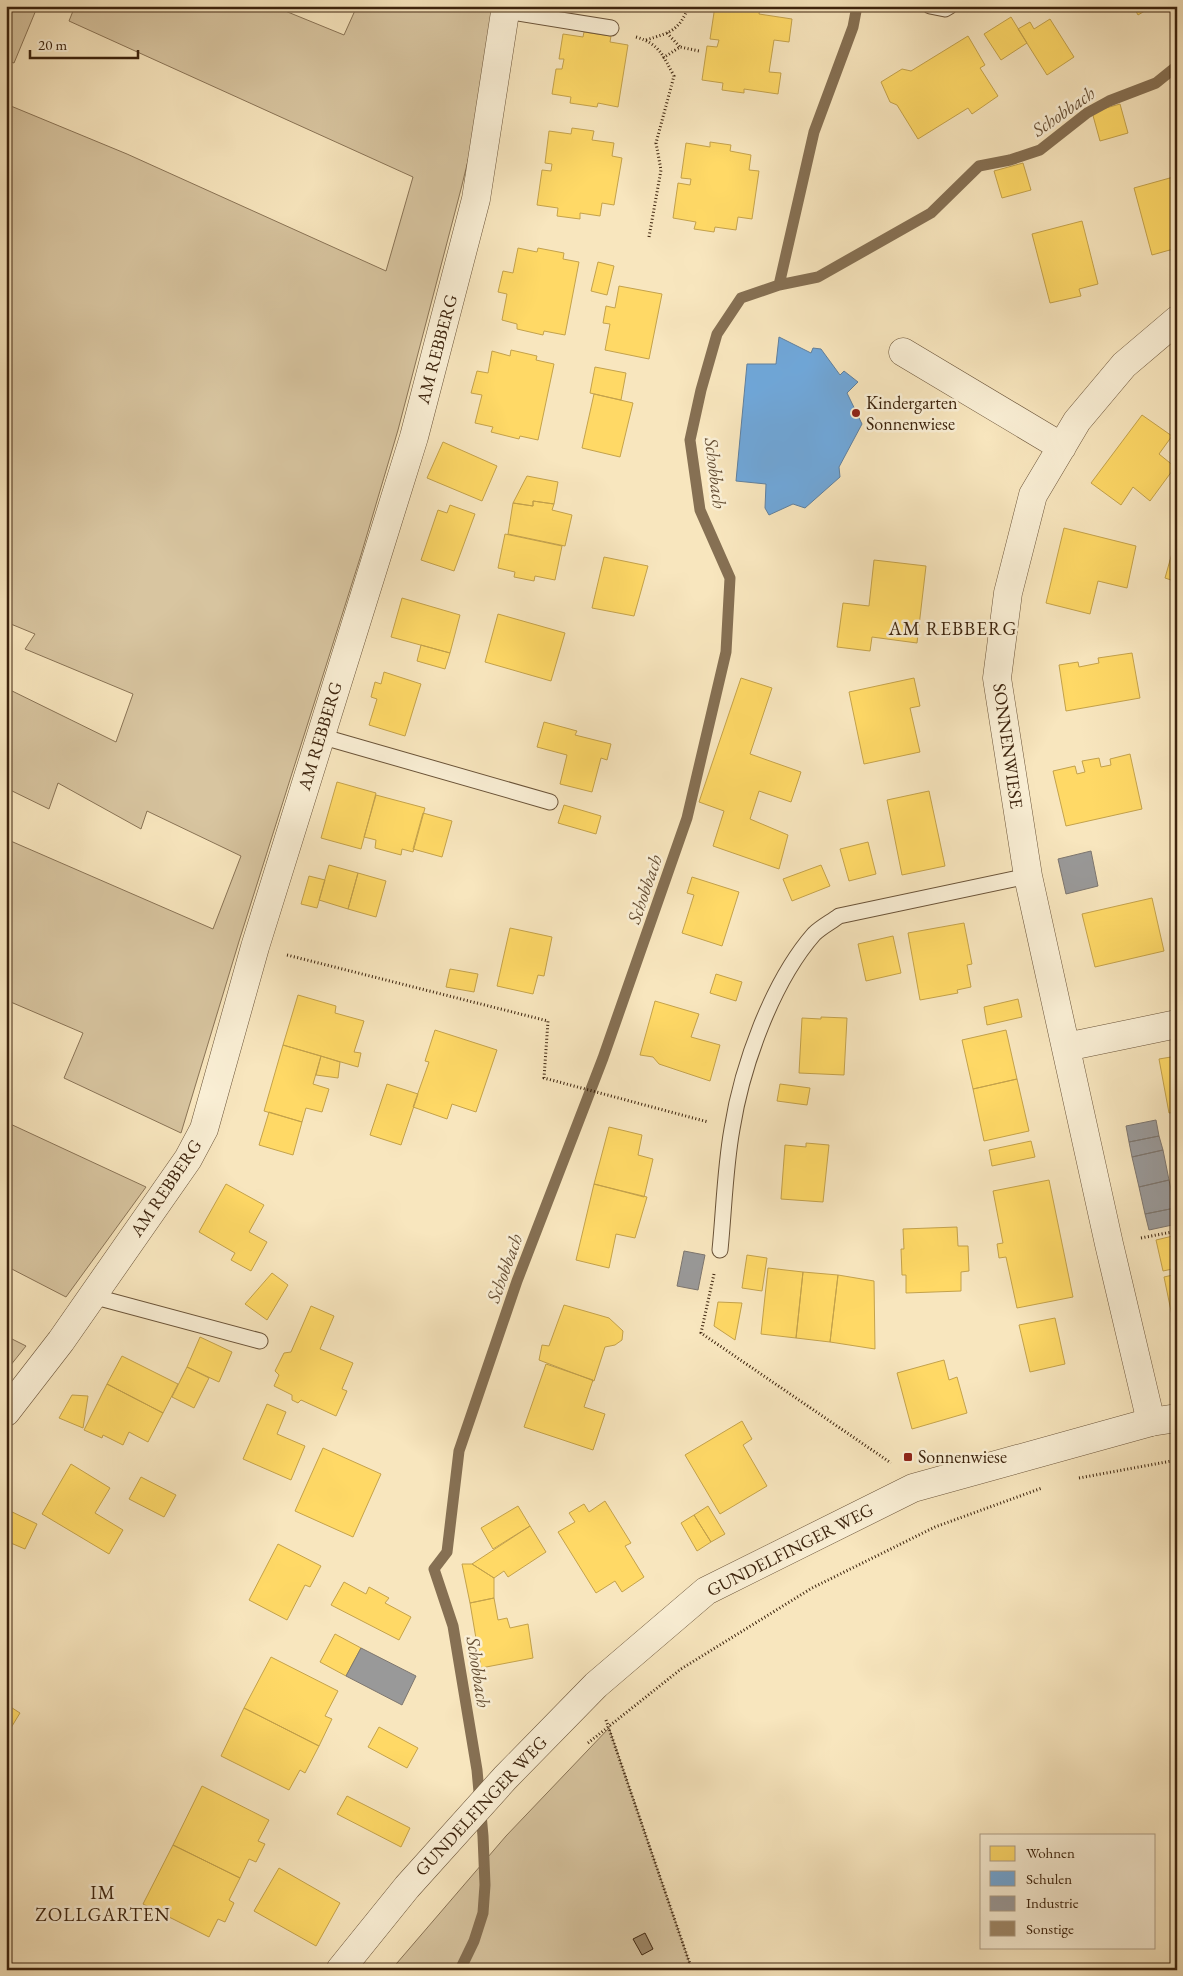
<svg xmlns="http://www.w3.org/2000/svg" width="1183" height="1976" font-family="'EB Garamond',serif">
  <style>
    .green { fill: #d8c5a0; stroke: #8a7456 }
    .homes { fill: #ffd966; stroke: #c4a24b }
    .schools { fill: #6fa8dc; stroke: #60809e }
    .industry { fill: #999; stroke: #7d766f }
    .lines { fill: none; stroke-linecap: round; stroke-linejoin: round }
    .stream { stroke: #867053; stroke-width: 11 }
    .building { fill: #9e8869; stroke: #3c230d }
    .service-casing { stroke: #6b5439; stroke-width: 17 }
    .minor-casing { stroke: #6b5439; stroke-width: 29 }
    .tertiary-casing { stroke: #6b5439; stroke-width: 29 }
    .path { stroke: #3c230d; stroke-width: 3; stroke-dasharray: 1 2.5; stroke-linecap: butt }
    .service { stroke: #faefd5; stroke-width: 15 }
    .minor { stroke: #faefd5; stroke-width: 28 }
    .tertiary { stroke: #faefd5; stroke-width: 28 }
    .poi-dot { fill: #8f2418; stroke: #faefd5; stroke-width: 2 }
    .labels { text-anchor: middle; stroke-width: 5; stroke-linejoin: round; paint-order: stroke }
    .street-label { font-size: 18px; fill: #3c230d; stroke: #faefd5 }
    .poi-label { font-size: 18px; fill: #3c230d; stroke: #faefd5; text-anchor: start }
    .water-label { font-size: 19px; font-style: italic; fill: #675036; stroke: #faefd5 }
    .neighbourhood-label { font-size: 19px; letter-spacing: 1px; fill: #3c230d; stroke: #faefd5 }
  </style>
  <rect width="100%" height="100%" fill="#f8e6be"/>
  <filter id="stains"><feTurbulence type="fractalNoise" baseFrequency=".004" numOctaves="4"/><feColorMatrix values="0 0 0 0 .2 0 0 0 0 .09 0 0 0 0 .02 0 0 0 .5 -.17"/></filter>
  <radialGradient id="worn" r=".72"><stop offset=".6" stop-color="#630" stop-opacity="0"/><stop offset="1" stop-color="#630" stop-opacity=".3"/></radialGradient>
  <!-- green -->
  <path class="green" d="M6 6H26L36 10 14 63 6 60Z
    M75 6H273L344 35 357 6H506L461 189 398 430 361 555 240 938 181 1133 64 1078 83 1033 6 1000V839L213 929 241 856 147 811 141 829 58 783 49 809 6 788V688L116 742 133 694 25 649 35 634 6 622V104L127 154 386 271 413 177 69 21Z
    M6 1122 146 1187 66 1297 6 1266Z
    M6 1336 26 1346 6 1371Z
    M609 1728 692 1970H391L506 1836Z"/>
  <!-- homes -->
  <path class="homes" d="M591 6H617L616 11Z
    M715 6 760 8 759 14 792 19 789 42 774 40 769 72 781 73 778 94 744 89V93L722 90 723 83 702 80 707 46 717 47 719 40 710 39Z
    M1133 6H1153L1138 15Z
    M1011 17 1027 43 1001 60 984 34Z
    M1050 19 1074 57 1047 75 1018 29 1030 22 1034 29Z
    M584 32 611 36 610 42 628 45 618 107 598 103 597 107 570 103 571 97 552 94 556 69H562L564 59H559L563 34 583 37Z
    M968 36 985 65 980 68 998 96 972 114 968 108 918 139 897 105 890 102 881 82 902 69 911 71Z
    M1120 104 1128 133 1100 141 1092 112Z
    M572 128 594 131 592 140 614 143 612 156 622 158 614 205 602 203 600 216 580 213V219L557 216 558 208 537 205 542 170 551 171 552 164 545 163 549 131 571 134Z
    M710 142 731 145 730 151 751 155 749 170 759 171 752 219 738 217 736 230 715 227 714 232 694 229 696 222 673 218 678 183 690 185 691 179 681 178 686 143 710 147Z
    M1023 163 1031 190 1002 198 994 171Z
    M1177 176V248L1152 255 1134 188Z
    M1082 221 1098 284 1079 289 1081 296 1050 303 1032 234Z
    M518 248 537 252 538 248 564 253 563 259 579 262 565 335 544 331 543 335 517 329V324L502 320 507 294 498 292 503 271 513 273Z
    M598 262 614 266 607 295 591 291Z
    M619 286 662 294 649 359 605 350 610 324 603 323 606 306 615 308Z
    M511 350 537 356 536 360 554 364 538 440 520 436 519 439 491 432 493 427 475 423 482 395 471 393 477 371 488 373 492 351 510 356Z
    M595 367 626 373 621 400 590 393Z
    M594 394 633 403 620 457 582 448Z
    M1142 415 1172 436 1159 454 1175 467 1150 501 1133 487 1121 505 1091 483Z
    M443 442 497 466 482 501 427 478Z
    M527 476 558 482 554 504 533 501V506L513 503Z
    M533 501 554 504 552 510 572 515 565 546 508 534 513 503 533 506Z
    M450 505 475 514 454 571 421 560 438 510 447 513Z
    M1064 528 1136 546 1127 588 1098 581 1090 614 1046 603Z
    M505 534 562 546 555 580 535 576 534 581 514 577 515 572 498 568Z
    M1174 546 1177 547V582L1165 578Z
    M604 557 648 566 634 616 592 608Z
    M874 560 926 566 917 643 872 637 870 651 837 647 843 603 869 606Z
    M402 598 460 615 450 653 391 637Z
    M498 614 565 633 551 681 485 662Z
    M421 645 450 653 445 669 417 661Z
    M1132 653 1140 698 1066 711 1059 665 1078 662 1079 667 1099 663 1098 658Z
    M384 672 421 684 405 736 369 725 377 699 371 697 375 682 381 684Z
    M741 678 772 688 750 754 801 772 791 802 759 791 750 819 788 835 779 869 713 846 724 811 699 802Z
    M914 678 920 706 910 708 920 752 864 764 849 692Z
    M544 722 577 731 575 735 611 744 607 760 601 758 592 792 560 784 567 755 537 747Z
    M1130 754 1142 809 1066 826 1053 771 1075 766 1077 774 1085 772 1082 761 1099 758 1101 767 1111 765 1110 759Z
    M337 782 376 793 361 849 321 838Z
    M929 791 945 866 902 875 887 800Z
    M376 795 425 808 413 852 402 849 401 855 375 848 376 840 364 837Z
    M564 805 601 816 596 834 558 823Z
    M423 813 452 821 442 857 413 849Z
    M868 842 876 874 849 881 840 849Z
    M329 865 358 873 348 909 319 900Z
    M821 865 830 886 792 901 783 879Z
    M358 873 386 881 376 917 348 909Z
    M309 876 325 880 317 908 301 904Z
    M692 877 739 892 722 946 682 933 694 895 687 893Z
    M1152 898 1164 951 1095 967 1082 914Z
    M964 923 972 964 967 965 971 987 957 990 958 993 920 1000 908 933Z
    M510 928 552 937 544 976 538 975 533 994 497 986Z
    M893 936 901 973 866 981 858 944Z
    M450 969 478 974 474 992 446 987Z
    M716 974 742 982 736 1001 710 993Z
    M298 995 336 1006 335 1013 364 1021 354 1052 361 1053 358 1067 283 1045Z
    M1018 999 1022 1017 987 1025 984 1007Z
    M655 1001 699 1014 691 1037 720 1045 710 1081 659 1064 653 1057 640 1055Z
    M821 1017 847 1018 844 1075 799 1073 802 1018 821 1019Z
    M435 1030 497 1050 476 1112 452 1104 447 1119 413 1107 429 1062 425 1061Z
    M1006 1030 1017 1079 973 1089 962 1040Z
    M283 1045 321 1056 313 1084 329 1089 322 1112 306 1108 302 1122 264 1111Z
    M321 1056 340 1062 338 1078 316 1075Z
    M1177 1056V1112L1169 1113 1159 1059Z
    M1017 1079 1029 1131 984 1141 973 1089Z
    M387 1084 418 1094 401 1145 370 1135Z
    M780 1084 810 1088 807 1105 777 1101Z
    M269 1112 302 1122 293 1155 259 1145Z
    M609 1127 642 1135 638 1155 653 1159 644 1197 594 1184Z
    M1031 1141 1035 1157 992 1166 989 1150Z
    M806 1143 829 1145 823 1202 781 1199 785 1145 806 1147Z
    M1049 1180 1073 1297 1017 1308 1006 1257 999 1258 997 1244 1003 1243 993 1191Z
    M226 1184 264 1205 249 1232 267 1242 251 1271 231 1260 235 1253 199 1232Z
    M594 1184 647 1197 635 1238 616 1234 609 1268 576 1260Z
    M957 1227 958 1246H968L969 1271 961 1272V1291L906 1293V1275H902L901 1249H904L903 1229Z
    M1177 1235V1268L1163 1271 1156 1240Z
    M747 1255 767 1258 762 1291 742 1288Z
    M768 1268 803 1272 796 1338 761 1334Z
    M803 1272 838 1275 830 1342 796 1338Z
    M272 1273 288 1285 267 1320 245 1304Z
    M1177 1274V1340L1164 1277Z
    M838 1275 874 1281 875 1349 830 1342Z
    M718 1302 742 1303 735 1340 714 1326Z
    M564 1305 609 1318 623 1331 622 1340 615 1345 605 1347 594 1381 539 1360 542 1345 549 1346Z
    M311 1306 334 1316 320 1349 353 1363 342 1389 347 1391 336 1416 301 1400 298 1403 292 1400V1395L274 1386 279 1375 275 1371 284 1353 291 1352Z
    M1055 1318 1065 1364 1030 1372 1019 1325Z
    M200 1337 232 1352 219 1382 187 1367Z
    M122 1356 178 1384 163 1413 107 1384Z
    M944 1360 949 1380 957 1377 967 1413 912 1429 897 1373Z
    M546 1364 593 1380 584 1407 605 1414 593 1450 524 1427Z
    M187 1367 209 1378 194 1408 172 1397Z
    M107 1384 163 1413 148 1442 129 1432 123 1445 103 1435 102 1438 84 1430Z
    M72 1395 88 1396 83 1428 59 1418Z
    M267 1404 286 1412 277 1434 305 1446 291 1480 243 1459Z
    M742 1421 752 1439 743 1445 767 1486 720 1514 685 1455Z
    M323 1448 381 1474 353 1537 295 1511Z
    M71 1464 110 1488 95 1513 123 1530 109 1554 42 1514Z
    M141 1477 176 1495 164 1517 129 1499Z
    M605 1501 631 1543 625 1546 644 1577 622 1592 615 1581 596 1593 558 1532 575 1522 569 1513 584 1504 589 1512Z
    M518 1506 530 1526 493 1549 481 1528Z
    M708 1506 725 1534 711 1542 694 1515Z
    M6 1509 37 1524 25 1549 6 1541Z
    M694 1515 711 1542 697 1551 681 1523Z
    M530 1526 546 1552 508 1577 504 1571 494 1578 472 1564Z
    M278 1544 321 1566 310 1587 305 1585 287 1620 249 1600Z
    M462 1564H472L494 1578V1598L470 1603Z
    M344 1582 366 1594 369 1587 389 1598 385 1603 411 1617 399 1640 331 1605Z
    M494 1598 498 1620 507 1618 510 1628 528 1624 533 1658 481 1668 470 1603Z
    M335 1634 361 1648 346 1676 320 1662Z
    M271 1657 338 1691 325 1716 332 1719 319 1746 244 1708Z
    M6 1704 20 1713 6 1736Z
    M244 1708 319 1746 305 1773 300 1770 289 1790 221 1756Z
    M379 1727 418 1748 407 1768 368 1747Z
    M202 1786 269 1820 258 1841 265 1844 256 1862 249 1859 240 1878 173 1845Z
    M347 1796 410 1828 401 1847 337 1814Z
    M173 1845 240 1878 229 1900 234 1903 225 1922 218 1919 209 1937 143 1904Z
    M279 1868 340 1903 316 1946 254 1911Z"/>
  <!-- schools -->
  <path class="schools" d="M779 337 811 353 813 348 821 349 840 375 844 371 858 382 847 393 862 424 839 467 840 477 805 508 793 504 769 515 765 508 766 484 736 481 747 364H776Z"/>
  <!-- industry -->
  <path class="industry" d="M1091 851 1098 886 1066 894 1058 859Z
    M1156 1120 1159 1136 1129 1142 1126 1126Z
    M1159 1136 1163 1150 1132 1157 1129 1142Z
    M1163 1150 1169 1180 1139 1187 1132 1157Z
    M1169 1180 1175 1208 1145 1214 1139 1187Z
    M1175 1208 1177 1224 1149 1230 1145 1214Z
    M684 1251 705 1255 698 1290 677 1286Z
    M361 1648 416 1676 402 1705 346 1676Z"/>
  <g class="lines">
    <!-- stream -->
    <path class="stream" d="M779 285 814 132 853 27 857 6
      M460 1970 474 1941 483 1913 485 1885 483 1836 477 1770 453 1626 434 1569 447 1552 459 1451 517 1281 603 1058 687 818 726 652 730 578 700 510 690 440 701 390 717 334 741 298 779 285 818 277 931 213 979 166 1010 160 1040 150 1087 113 1109 101 1156 83 1177 66"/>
  </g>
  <!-- building -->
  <path class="building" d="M645 1933 653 1949 642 1955 633 1939Z"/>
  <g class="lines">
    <!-- service casing -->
    <g class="service-casing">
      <path id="service" d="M930 6 945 9 950 6
        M505 11 611 28
        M320 736 550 802
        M720 1250C724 1210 725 1168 732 1129 742 1066 772 982 814 934 821 927 831 922 839 916L1028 876
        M92 1296 260 1341"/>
    </g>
    <!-- minor casing -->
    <g class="minor-casing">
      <path id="minor" d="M903 352 1062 447
        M1066 1047 1177 1024
        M6 1412 61 1341 188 1159 204 1129 255 947 414 437 476 199 506 6
        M1151 1422 1109 1244 1028 876 997 678 1008 593 1033 495 1077 421 1124 365 1177 320"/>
    </g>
    <!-- tertiary casing -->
    <g class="tertiary-casing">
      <path id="tertiary" d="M340 1970 407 1887 505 1778 596 1685 706 1591 913 1488 1151 1422 1177 1418"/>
    </g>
    <!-- path -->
    <path class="path" d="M667 33 680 47
      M636 37C660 44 663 56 674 76L656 143 661 170 649 237
      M646 40C671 32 678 32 689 6
      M663 58 680 47 699 51
      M287 955 548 1021 544 1078 708 1122
      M1141 1238 1177 1231
      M714 1274 701 1333 891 1463
      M1079 1478 1177 1460
      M606 1720 692 1970
      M588 1743 681 1669 812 1588 935 1527 1042 1488"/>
    <!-- service -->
    <use href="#service" class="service"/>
    <!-- minor -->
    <use href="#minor" class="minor"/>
    <!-- tertiary -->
    <use href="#tertiary" class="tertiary"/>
  </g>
  <!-- markers -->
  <g class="poi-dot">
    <circle cx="856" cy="413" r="5"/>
    <rect x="903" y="1452" width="10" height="10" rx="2.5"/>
  </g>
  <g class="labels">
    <!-- street labels -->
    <g class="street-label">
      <text transform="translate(437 349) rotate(-75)" y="6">AM REBBERG</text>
      <text transform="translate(320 736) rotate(-73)" y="6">AM REBBERG</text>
      <text transform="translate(1008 746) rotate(82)" y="6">SONNENWIESE</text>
      <text transform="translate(166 1188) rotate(-56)" y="6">AM REBBERG</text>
      <text transform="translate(790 1550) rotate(-27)" y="6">GUNDELFINGER WEG</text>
      <text transform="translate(481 1806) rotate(-47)" y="6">GUNDELFINGER WEG</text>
    </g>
    <!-- poi labels -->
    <g class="poi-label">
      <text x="866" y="409">Kindergarten<tspan x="866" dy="21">Sonnenwiese</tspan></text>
      <text x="918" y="1463">Sonnenwiese</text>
    </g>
    <!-- water labels -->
    <g class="water-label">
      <text transform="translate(1063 111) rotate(-35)" y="7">Schobbach</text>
      <text transform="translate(716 473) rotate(83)" y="7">Schobbach</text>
      <text transform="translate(644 889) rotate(-71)" y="7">Schobbach</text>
      <text transform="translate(504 1268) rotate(-70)" y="7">Schobbach</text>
      <text transform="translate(479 1672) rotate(81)" y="7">Schobbach</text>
    </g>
    <!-- neighbourhood labels -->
    <g class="neighbourhood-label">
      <text x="953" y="635">AM REBBERG</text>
      <text x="103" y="1899">IM<tspan x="103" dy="22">ZOLLGARTEN</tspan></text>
    </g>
  </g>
  <!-- margin -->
  <rect width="1183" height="1976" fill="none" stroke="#f8e6be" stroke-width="25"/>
  <rect x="8" y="8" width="1168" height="1961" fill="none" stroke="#3c230d" stroke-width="2.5"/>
  <rect x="12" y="12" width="1158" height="1951" fill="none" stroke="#3c230d"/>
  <!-- legend -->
  <rect x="980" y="1834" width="175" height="115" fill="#faefd5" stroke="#ae9d85"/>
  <rect x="990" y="1846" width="25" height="15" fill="#ffd966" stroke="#ae9d85"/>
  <text x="1026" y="1858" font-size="15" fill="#3c230d">Wohnen</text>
  <rect x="990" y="1871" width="25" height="15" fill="#6fa8dc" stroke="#ae9d85"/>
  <text x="1026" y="1884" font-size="15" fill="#3c230d">Schulen</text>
  <rect x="990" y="1896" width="25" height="15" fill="#999999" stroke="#ae9d85"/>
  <text x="1026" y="1908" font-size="15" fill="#3c230d">Industrie</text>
  <rect x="990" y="1921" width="25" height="15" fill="#9e8869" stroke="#ae9d85"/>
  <text x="1026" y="1934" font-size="15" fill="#3c230d">Sonstige</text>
  <!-- scale -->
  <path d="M30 50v8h108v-8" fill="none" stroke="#3c230d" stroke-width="2.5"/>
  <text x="38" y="50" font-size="15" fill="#3c230d" stroke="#faefd5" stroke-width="4" paint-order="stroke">20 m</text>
  <rect width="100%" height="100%" filter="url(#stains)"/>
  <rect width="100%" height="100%" fill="url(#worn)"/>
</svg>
